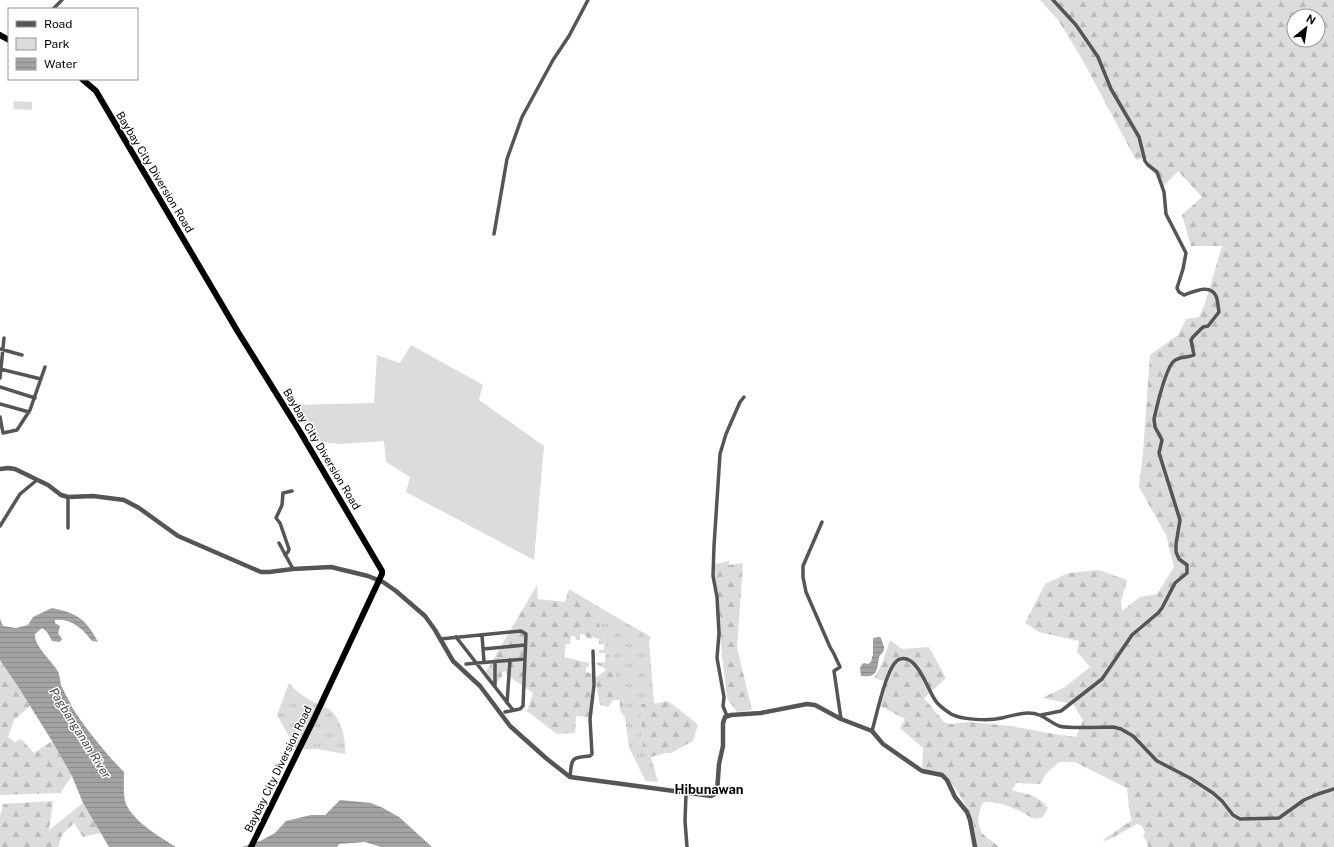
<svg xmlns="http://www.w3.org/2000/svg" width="1334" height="847" font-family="'Public Sans',sans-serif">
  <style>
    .grass { fill: url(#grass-tufts) }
    .forest { fill: url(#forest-firs); fill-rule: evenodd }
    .green { fill: #dcdcdc }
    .water { fill: url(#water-rules) }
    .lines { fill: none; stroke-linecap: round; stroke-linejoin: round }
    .minor { stroke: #555; stroke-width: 3.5 }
    .tertiary { stroke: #555; stroke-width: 4.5 }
    .trunk { stroke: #000; stroke-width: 6 }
    .labels { text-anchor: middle; stroke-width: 3; stroke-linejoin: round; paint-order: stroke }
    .street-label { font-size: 11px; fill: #000; stroke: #fff }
    .water-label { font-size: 12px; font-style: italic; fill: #444; stroke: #fff }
    .quarter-label { font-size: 13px; font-weight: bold; fill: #000; stroke: #fff }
  </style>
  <defs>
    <pattern id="grass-tufts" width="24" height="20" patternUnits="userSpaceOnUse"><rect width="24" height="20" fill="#dcdcdc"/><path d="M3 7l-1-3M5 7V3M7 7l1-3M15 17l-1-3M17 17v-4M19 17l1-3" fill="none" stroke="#bbb"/></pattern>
    <pattern id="forest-firs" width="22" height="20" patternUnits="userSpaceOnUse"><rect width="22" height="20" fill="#dcdcdc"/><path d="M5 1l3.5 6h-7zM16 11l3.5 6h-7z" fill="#bbb"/></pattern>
    <pattern id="water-rules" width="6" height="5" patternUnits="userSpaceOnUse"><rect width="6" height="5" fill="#a3a3a3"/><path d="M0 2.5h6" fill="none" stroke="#8b8b8b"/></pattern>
  </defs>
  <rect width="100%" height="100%" fill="#fff"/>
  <!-- grass -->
  <path class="grass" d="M599 607 651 637 649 641 654 704H641L643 746 651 757 658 782 645 781 644 776 642 774 629 747 625 718 620 710 624 704 598 620Z
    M289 683C296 692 305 698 316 703 320 705 327 707 330 710 342 720 346 740 345 754L318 749H296L277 715Z"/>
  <!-- forest -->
  <path class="forest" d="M1040 0H1334V847H1148L1147 842 1143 836 1145 832 1142 826 1137 824 1110 839 1104 841 1103 840 1132 820 1130 815 1127 788 1075 762H1059L1045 775 1042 782 1039 784 1016 783 1012 790C1028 795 1037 794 1048 808L1043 817 1034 819C1020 810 1001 801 984 802 978 810 976 824 982 833 985 837 995 843 999 847H977C975 839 975 830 973 822 969 810 952 778 941 773 935 771 928 771 922 770L923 748 900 728 905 719 880 706 884 681 874 678 882 664 890 640 902 649 929 647 946 678 924 698 944 722 950 724 970 722 1011 726 1054 734 1076 737 1083 720 1073 704 1042 698 1065 687 1090 667 1077 652 1079 641 1039 632 1025 623 1045 584 1068 573 1099 570 1127 580 1121 601 1122 611 1140 597 1157 594 1174 567 1166 535 1139 487 1143 453 1150 355 1178 335 1186 319 1199 317 1205 304 1222 246H1191L1182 215 1202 197 1178 171 1162 188 1147 158 1136 160 1082 59 1058 20ZM1294 16H1318V40H1294Z
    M729 561V565L743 563 737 648 752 710 737 712 727 698 713 576 715 564Z
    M537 585 538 599 565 602 569 589 599 607 598 620 624 704 620 710V700H613L608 707 600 705 595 678 606 670 603 667 596 664V663L605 662V653H599V650H604V644H599V639L592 637V639L586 638V635L580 634V640H576L575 636H571L570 644H566L564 657 589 663V667H586V672L593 674 589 717 576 716 575 733 557 734 527 711 533 693 507 675 506 671 502 672V676L494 686 483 677Z
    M0 660 17 685 30 706 14 720 8 737 15 742 21 739 34 753 52 741 72 776 60 793 0 795Z
    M668 701 690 718 698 725 693 741 671 753H665L651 757 643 746 641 704H654Z
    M53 801 49 830 83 803 101 833 83 837 74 823 62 835 58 847H0V815L1 814 3 804Z"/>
  <!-- green -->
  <path class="green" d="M14 101 32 102V110L13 109Z
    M411 345 483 385 479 400 544 446 534 560 406 492 410 477 386 462 384 441 341 444 314 441 292 405 374 403 377 355 400 363Z"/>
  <!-- water -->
  <path class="water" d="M52 608C77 613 86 619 98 642L92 641C83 629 71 618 55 620V623L60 626 58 633 62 639 60 642 52 641 47 632 42 628 35 634C34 646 51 660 57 670 60 674 60 680 61 685 64 692 69 700 72 707 84 727 107 755 124 772 124 780 123 797 126 804 134 822 160 837 176 847H109L83 803 72 776 52 741 17 685 0 660V619L3 626 16 628 28 625 33 617Z
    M879 637 881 638C882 641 883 644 884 647 885 653 880 653 879 658 877 671 877 678 861 676L860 668 862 664 864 663 868 664 871 662 872 657 873 655V638Z
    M340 800 371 803 383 808 399 817 432 847H381L365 842 339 844 337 847H242L260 841 275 833 286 821 311 815H325Z"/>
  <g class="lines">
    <!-- minor -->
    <path class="minor" d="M53 9 62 0
      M494 234 507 159 522 117 553 60 569 36 588 0
      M0 349 22 355
      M0 369 41 379
      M0 378 4 338
      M0 387 35 398
      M0 404 29 412
      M0 417 3 433 17 430 30 410 45 367
      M822 522 803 566V577L806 592 830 647 834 654 840 667 834 671 841 719
      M0 526 20 494 37 480
      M68 528V497
      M279 543 293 569
      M285 555 288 552 289 549 280 523 276 518 282 505 283 493 292 491
      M482 635 484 662
      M456 637 513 710
      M440 639 521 631 526 634 523 706 520 709 505 712
      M483 649 525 645
      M466 664 525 659
      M495 687V662
      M507 703 510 660
      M1041 715 1061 711 1102 679 1132 635 1158 613 1162 608 1175 583 1187 573V565L1179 559 1176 552V544L1180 520 1159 453 1162 440 1155 427 1154 419C1157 406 1165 369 1174 361 1180 356 1188 358 1194 355L1191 340 1193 337 1203 327 1208 326 1219 312C1218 307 1218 300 1216 296 1210 283 1193 292 1184 295L1179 292 1177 288 1183 269 1186 253 1166 214 1164 192 1157 172 1148 165 1145 161 1139 137 1111 89 1098 57 1076 25 1053 0
      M727 716 723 706 724 697 717 658 719 633 717 597 713 576 714 546 720 454 726 434 740 402 744 397
      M872 731C876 718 887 662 900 659 917 654 927 688 935 700 938 705 945 710 951 714 962 720 989 721 1002 718 1011 716 1019 713 1028 713 1043 713 1047 721 1059 726 1067 729 1102 727 1113 727L1121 729 1133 736 1157 761 1190 778 1213 793 1222 801 1233 815 1240 819 1279 818 1304 800 1318 794 1334 789
      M570 777C572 757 571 758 590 756L592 754 590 719 594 685 593 651
      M686 794 685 821 687 847"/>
    <!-- tertiary -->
    <path class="tertiary" d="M0 469 8 468 15 469 48 485 61 495 68 497 93 496 124 500 139 508 178 536 261 572H269L293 569 331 567 368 576 383 582 396 591 425 616 435 630 453 661 480 686 510 726 547 759 570 777 711 796 715 794 717 792 719 764 723 746V723L725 717 731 715 761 713 807 704 815 705 841 719 872 731 883 744 922 771 942 775 947 780 955 797 967 812 970 820 975 847"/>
    <!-- trunk -->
    <path class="trunk" d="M0 35 9 40
      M82 79 96 91 238 332 299 430 382 571V574L313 721 251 847"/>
  </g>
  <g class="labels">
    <!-- street labels -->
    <g class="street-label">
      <text transform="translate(155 172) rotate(59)" y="4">Baybay City Diversion Road</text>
      <text transform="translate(322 449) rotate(59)" y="4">Baybay City Diversion Road</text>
      <text transform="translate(278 769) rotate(-64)" y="4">Baybay City Diversion Road</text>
    </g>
    <!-- water labels -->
    <g class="water-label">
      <text transform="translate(80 733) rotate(58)" y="4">Pagbanganan River</text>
    </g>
    <!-- quarter labels -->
    <g class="quarter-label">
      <text x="709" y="794">Hibunawan</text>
    </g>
  </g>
  <!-- legend -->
  <rect x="8" y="8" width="130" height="72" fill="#ffffff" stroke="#999999"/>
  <rect x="16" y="21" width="20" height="6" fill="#555555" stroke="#999999"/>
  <text x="44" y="28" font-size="12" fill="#000000">Road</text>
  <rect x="16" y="38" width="20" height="12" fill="#dcdcdc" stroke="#999999"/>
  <text x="44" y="48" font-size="12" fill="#000000">Park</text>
  <rect x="16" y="58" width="20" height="12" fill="url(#water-rules)" stroke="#999999"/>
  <text x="44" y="68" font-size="12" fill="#000000">Water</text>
  <!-- north arrow -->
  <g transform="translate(1306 28) rotate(30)"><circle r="19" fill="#ffffff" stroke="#999999"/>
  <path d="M0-3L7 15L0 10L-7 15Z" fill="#000000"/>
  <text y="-6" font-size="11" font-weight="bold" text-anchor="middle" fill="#000000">N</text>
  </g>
</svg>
